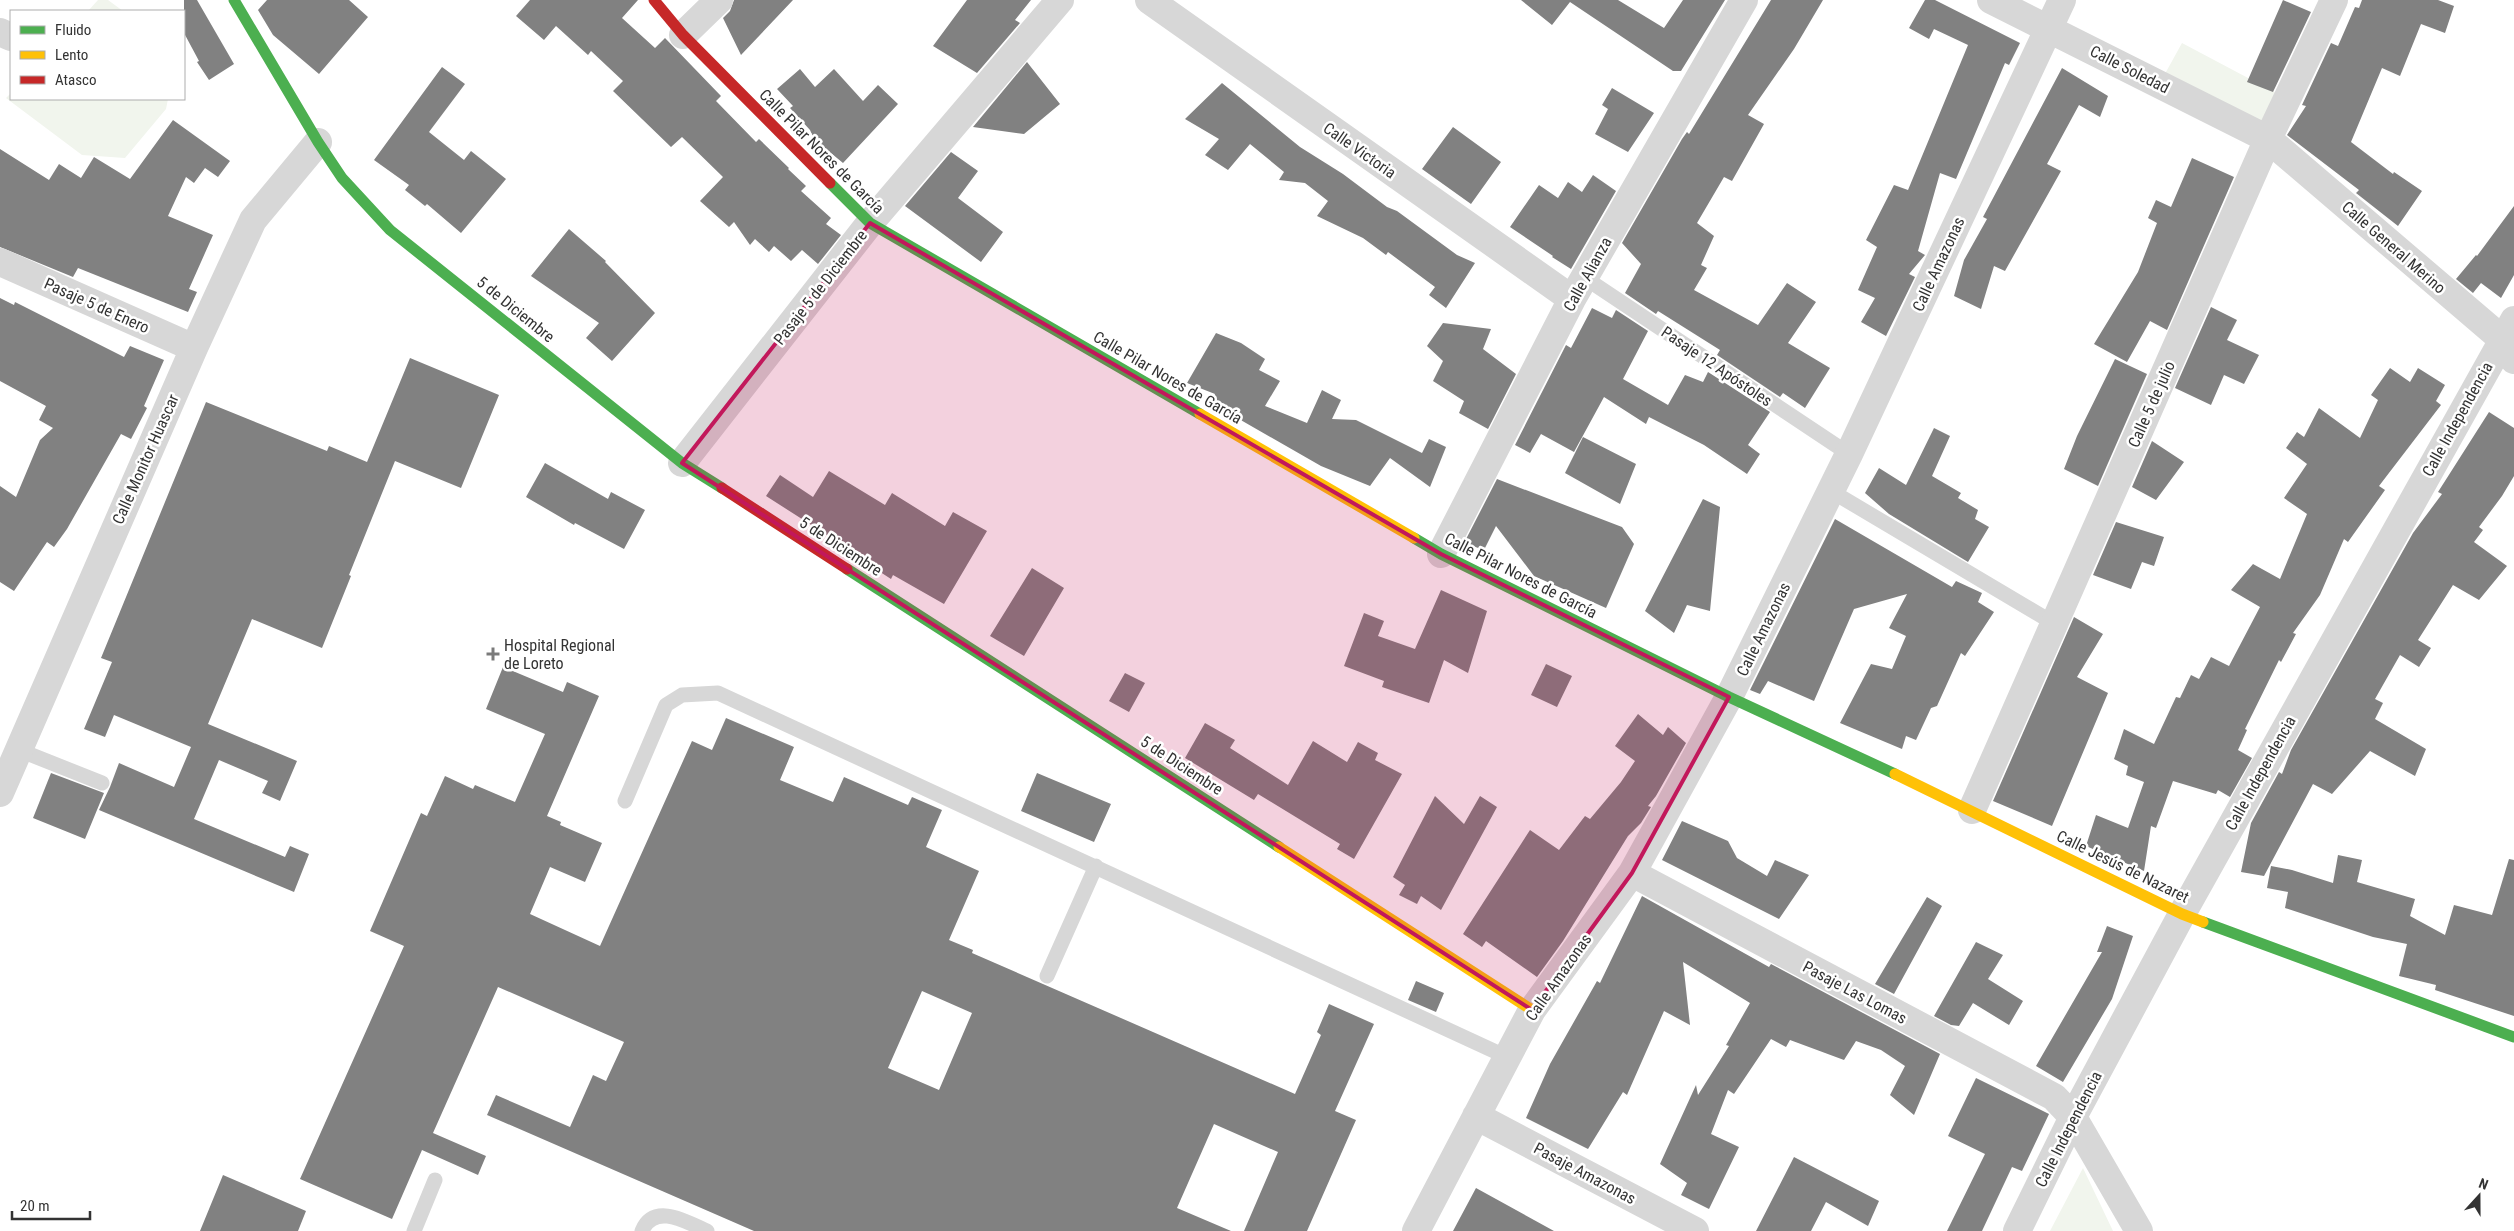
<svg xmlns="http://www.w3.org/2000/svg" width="2514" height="1231" font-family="'Roboto Condensed',sans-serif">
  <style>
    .green { fill: #f1f5ed }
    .building { fill: #818181; fill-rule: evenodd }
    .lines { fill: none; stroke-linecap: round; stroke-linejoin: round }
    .lane { stroke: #d7d7d7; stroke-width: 15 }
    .street { stroke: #d7d7d7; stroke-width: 28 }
    .fast { stroke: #4caf50; stroke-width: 11 }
    .slow { stroke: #ffc107; stroke-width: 11 }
    .jam { stroke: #c62828; stroke-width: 11 }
    .marked { fill: #c2185b; fill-opacity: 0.2; stroke: #c2185b; stroke-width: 4; stroke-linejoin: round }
    .poi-dot { fill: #7a7a7a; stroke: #fff; stroke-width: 2 }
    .labels { text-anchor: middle; stroke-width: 5; stroke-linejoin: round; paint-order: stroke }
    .street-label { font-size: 16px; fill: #333; stroke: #fff }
    .poi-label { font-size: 16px; fill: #333; stroke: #fff; text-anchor: start }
  </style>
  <rect width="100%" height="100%" fill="#fff"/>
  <!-- green -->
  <path class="green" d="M98 0H108L123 11H88Z
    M2182 43 2282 96 2261 134 2161 81Z
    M11 93V99H168L166 109 125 158 82 155 6 98Z
    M2083 1168 2113 1231H2050Z"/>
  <!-- building -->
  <path class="building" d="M184 0H197L234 64 209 80 197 62 199 61 184 33Z
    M267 0H349L368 17 319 74 273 35 258 10Z
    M530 0H638L622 18 655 48 665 38 721 96 716 101 756 142 759 139 789 168 788 169 806 186 801 191 831 218 826 224 841 235 818 264 802 250 791 261 774 246 769 252 755 239 750 245 734 222 729 227 700 201 723 177 682 137 671 147 613 91 623 81 591 51 588 55 556 26 544 40 516 16Z
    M734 0H793L741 55 723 18 730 11Z
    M967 0H1031L1015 20 1020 23 977 73 933 46Z
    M1521 0H1618L1664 28 1683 0H1725L1681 71H1673L1570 2 1552 25Z
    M1771 0H1823L1794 49 1748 115 1764 124 1732 181 1724 177 1697 223 1714 236 1701 265 1707 268 1694 290 1758 325 1787 283 1816 302 1788 343 1830 368 1805 408 1783 393 1780 397 1717 355 1720 350 1658 311 1656 314 1625 293 1641 264 1622 243 1682 139 1687 132 1689 134Z
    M1925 0H1935L2020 43 2009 65 2005 63 1956 179 1940 173 1918 251 1925 255 1909 274 1915 277 1886 336 1861 322 1875 298 1858 290 1877 247 1866 240 1894 185 1908 190 1968 45 1934 29 1929 39 1909 28Z
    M2283 0 2311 12 2273 92 2247 82Z
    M2362 0H2438L2454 6 2445 33 2421 24 2400 76 2382 68 2351 142 2393 174 2394 172 2422 191 2398 226 2356 193 2359 190 2287 135 2306 106 2302 105 2331 43 2338 46 2355 7 2359 8Z
    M1027 62 1060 104 1024 134 973 127Z
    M442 67 465 84 429 132 464 160 471 151 506 179 461 233 427 204 425 206 405 190 409 185 374 160Z
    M2062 68 2108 96 2100 117 2079 105 2047 164 2061 171 2005 271 1994 266 1981 309 1954 296 1964 260 1987 219 1983 217Z
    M800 69 815 87 834 69 863 101 878 85 898 104 843 163 814 139 810 130 790 108 793 106 777 89Z
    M1222 83 1300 147 1343 174 1387 207 1397 211 1457 255 1475 263 1446 308 1429 295 1435 287 1388 252 1386 255 1363 238 1317 216 1328 201 1305 183 1279 180 1284 172 1250 144 1228 170 1205 155 1219 139 1185 119Z
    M1612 88 1654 113 1628 152 1595 134 1608 109 1602 105Z
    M173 120 230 161 218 177 205 168 194 183 186 177 168 216 213 235 189 289 197 292 188 312 78 268 73 277 0 247V149L49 180 59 164 81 178 94 157 130 179Z
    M1453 127 1501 162 1471 204 1422 169Z
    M951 152 978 171 958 198 1003 232 981 262 905 206Z
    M2192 158 2234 177 2167 330 2150 321 2127 362 2094 344 2138 272 2157 223 2148 218 2156 200 2171 207Z
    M1593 175 1616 191 1571 269 1552 257 1553 256 1510 227 1539 185 1558 198 1568 182 1582 192Z
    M2514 206V275L2501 298 2481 283 2473 293 2456 279 2476 255 2477 256Z
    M569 229 606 261 605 262 655 313 612 361 586 338 599 323 531 276Z
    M0 298 14 305 15 302 124 357 130 346 164 360 144 406 147 408 131 439 121 434 67 529 54 547 47 542 14 591 0 582V486L16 497 40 440 53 428 39 420 46 406 0 381Z
    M2211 307 2237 320 2227 340 2259 355 2244 384 2224 375 2211 405 2175 388Z
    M1592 308 1612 318 1616 310 1648 331 1623 379 1668 405 1685 375 1703 382 1708 372 1770 412 1748 445 1760 454 1747 474 1704 445 1649 417 1646 424 1604 397 1574 452 1541 434 1530 453 1515 445 1566 345 1571 348Z
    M1443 323 1491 329 1483 349 1516 374 1488 429 1459 413 1464 401 1433 381 1443 361 1427 346Z
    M1216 333 1241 343 1265 359 1259 370 1280 381 1265 406 1307 423 1322 390 1341 400 1332 419 1356 420 1422 453 1429 439 1446 447 1430 487 1390 458 1370 486 1321 466 1232 415 1234 413 1211 403 1215 394 1187 383Z
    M410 358 499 395 461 488 395 461 349 575 351 576 322 648 252 619 208 724 297 761 280 801 262 793 268 781 219 760 194 819 285 857 290 846 309 854 294 892 99 810 110 787 119 763 174 787 191 747 114 715 105 737 84 729 112 662 101 658 206 402 327 451 329 446 367 462Z
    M2115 359 2147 374 2098 486 2064 469 2077 436Z
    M2390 368 2410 382 2418 368 2445 385 2436 401 2441 405 2379 486 2385 490 2348 542 2344 539 2320 595 2293 633 2296 634 2281 662 2279 660 2245 729 2247 730 2238 750 2252 758 2230 797 2218 790 2216 794 2173 781 2156 828 2151 826 2144 871 2086 846 2096 815 2128 828 2144 782 2126 775 2128 766 2114 759 2124 729 2154 744 2176 697 2180 698 2191 675 2199 679 2211 657 2229 666 2260 607 2231 590 2253 564 2280 579 2307 514 2284 498 2307 464 2286 448 2297 432 2304 437 2319 408 2360 438 2378 400 2371 395Z
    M2489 412 2514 428V476L2502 496 2479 527 2483 530 2474 542 2507 566 2479 600 2453 585 2418 640 2431 648 2419 667 2400 655 2375 699 2383 703 2375 719 2426 749 2415 776 2370 751 2332 794 2313 784 2264 876 2241 872 2251 823 2279 772 2282 774 2291 750 2413 533 2442 494 2438 492Z
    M1934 428 1950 436 1932 476 1961 493 1958 498 1978 510 1975 519 1989 527 1968 562 1889 514 1865 493 1879 468 1906 485Z
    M1583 437 1636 464 1620 504 1565 473Z
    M2152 441 2184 462 2156 500 2132 487Z
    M545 463 608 499 611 492 645 510 624 549 575 523 574 525 526 497Z
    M829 471 885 505 892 493 945 526 953 512 987 531 944 604 893 575 891 579 854 555 855 553 766 496 780 475 813 497Z
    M1497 479 1622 527 1634 544 1606 608 1534 576 1496 526 1484 550 1464 543Z
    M1703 499 1720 507 1710 611 1687 605 1674 633 1645 611Z
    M1835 519 1952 587 1956 581 1982 593 1978 602 1994 612 1965 656 1961 653 1937 706 1931 708 1916 740 1906 736 1902 749 1840 723 1871 664 1892 669 1906 636 1889 628 1907 594 1854 609 1814 701 1768 681 1760 694 1750 690Z
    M2116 522 2164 537 2154 566 2142 562 2131 589 2093 575Z
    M1032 568 1064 588 1024 656 990 636Z
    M1441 590 1487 611 1468 673 1444 660 1429 703 1382 687 1384 681 1344 666 1364 613 1384 621 1378 636 1415 649Z
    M2074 617 2103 634 2077 677 2108 693 2052 826 1993 801Z
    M1546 664 1572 676 1557 707 1531 695Z
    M503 667 563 692 567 682 599 696 547 816 561 822 560 825 602 843 585 882 550 867 530 914 600 946 692 741 712 750 726 718 794 747 780 780 833 802 844 777 908 805 912 797 942 810 926 847 979 871 949 940 973 950 972 953 1295 1094 1321 1035 1317 1032 1329 1004 1374 1024 1335 1111 1356 1120 1307 1231H1244L1278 1152 1214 1124 1177 1208 1231 1231H754L487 1115 496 1095 570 1127 593 1075 606 1081 624 1042 498 987 433 1133 486 1156 478 1175 422 1150 392 1219 300 1179 404 946 370 931 421 813 427 816 445 776 473 789 475 785 515 802 545 734 486 709ZM922 991 972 1013 939 1090 888 1068Z
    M1125 673 1145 683 1129 712 1109 701Z
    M1638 714 1663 735 1668 727 1686 743 1656 796 1648 806 1651 807 1641 823 1628 836 1563 941 1537 977 1486 941 1482 947 1463 934 1530 830 1559 850 1585 816 1590 819 1621 782 1635 761 1615 746Z
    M1205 723 1235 740 1230 748 1288 785 1313 741 1347 762 1358 742 1378 753 1375 760 1402 774 1354 859 1337 849 1340 844 1258 794 1254 800 1185 758Z
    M51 773 104 793 85 839 33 818Z
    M1037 773 1111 804 1094 842 1021 811Z
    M1435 796 1464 824 1480 796 1497 807 1441 910 1421 896 1417 904 1399 895 1405 885 1393 877Z
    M1682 821 1728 841 1737 858 1767 876 1775 860 1809 875 1779 919 1662 860Z
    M2338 855 2362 860 2357 882 2415 899 2410 916 2445 935 2454 905 2492 915 2509 859 2514 860V1016L2435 990 2436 985 2399 976 2407 944 2373 937 2285 908 2288 892 2267 888 2271 866 2292 870 2333 883Z
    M1642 896 1769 967 1771 964 1940 1054 1914 1115 1890 1095 1905 1066 1881 1050 1856 1041 1844 1060 1790 1040 1786 1047 1771 1039 1734 1094 1728 1090 1711 1134 1739 1147 1709 1209 1681 1195 1687 1183 1660 1164 1696 1085 1698 1095 1729 1046 1726 1045 1750 1003 1683 962 1690 1025 1664 1011 1627 1095 1623 1092 1588 1149 1526 1118 1550 1064 1597 981 1600 983Z
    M1927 897 1942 906 1894 994 1875 984Z
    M2107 926 2133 936 2112 999 2063 1082 2036 1066 2102 952H2097Z
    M1976 942 2003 955 1988 979 2023 1001 2009 1025 1973 1003 1959 1026 1951 1025 1934 1016Z
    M1416 981 1444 993 1436 1012 1408 1000Z
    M1976 1078 2049 1114 2022 1171 2012 1167 1982 1231H1947L1985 1154 1948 1136Z
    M1794 1157 1879 1201 1868 1226 1826 1202 1811 1231H1756Z
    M223 1175 306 1211 298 1231H200Z
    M1476 1188 1554 1231H1453Z"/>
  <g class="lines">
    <!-- lane -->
    <path class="lane" d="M1585 278 1849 454
      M1831 491 2055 624
      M19 750 102 783
      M625 801 666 705 682 695 718 693 1507 1057
      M1047 976 1096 866
      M414 1231 435 1180
      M642 1231C654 1202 687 1222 707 1231"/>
    <!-- street -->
    <path class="street" d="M1149 0 1572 299
      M1991 0 2268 139 2502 339 2514 360
      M0 32 11 37
      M683 35 719 0
      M0 262 194 348
      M682 463 870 223 1060 0
      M1441 554 1572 299 1744 0
      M0 793 194 348 253 220 318 142
      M1972 810 2268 139 2334 0
      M1632 873 2054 1097 2073 1117 2139 1231
      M1476 1116 1695 1231
      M1416 1231 1532 1010 1632 873 1729 697 1849 454 2062 0
      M2017 1231 2073 1117 2182 914 2514 320"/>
    <!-- fast -->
    <path class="fast" d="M234 0 318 142 342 178 390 230 682 463 722 488
      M830 183 870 223 1200 414
      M1414 538 1441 554 1729 697 1895 774
      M847 569 1279 847
      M2203 922 2514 1037"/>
    <!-- slow -->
    <path class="slow" d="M1200 414 1414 538
      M1895 774 2182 914 2203 922
      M1279 847 1532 1010"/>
    <!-- jam -->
    <path class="jam" d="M654 0 683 35 830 183
      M722 488 847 569"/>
  </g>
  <!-- marked area -->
  <path class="marked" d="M870 223 1441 554 1729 697 1632 873 1532 1010 682 463Z"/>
  <!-- markers -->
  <path class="poi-dot" d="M490.5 646.5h5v5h5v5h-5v5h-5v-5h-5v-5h5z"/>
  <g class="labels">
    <!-- street labels -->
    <g class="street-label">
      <text transform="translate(2130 69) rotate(27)" y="6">Calle Soledad</text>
      <text transform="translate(1360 150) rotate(35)" y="6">Calle Victoria</text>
      <text transform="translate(822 151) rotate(45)" y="6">Calle Pilar Nores de García</text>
      <text transform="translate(2394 247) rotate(41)" y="6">Calle General Merino</text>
      <text transform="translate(1938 264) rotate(-65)" y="6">Calle Amazonas</text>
      <text transform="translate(1587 274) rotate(-61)" y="6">Calle Alianza</text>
      <text transform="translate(820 287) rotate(-52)" y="6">Pasaje 5 de Diciembre</text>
      <text transform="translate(97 305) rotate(24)" y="6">Pasaje 5 de Enero</text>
      <text transform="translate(516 309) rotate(39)" y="6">5 de Diciembre</text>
      <text transform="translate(1717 366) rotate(34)" y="6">Pasaje 12 Apóstoles</text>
      <text transform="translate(1168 377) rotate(30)" y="6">Calle Pilar Nores de García</text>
      <text transform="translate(2151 404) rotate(-66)" y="6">Calle 5 de julio</text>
      <text transform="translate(2457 419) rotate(-61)" y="6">Calle Independencia</text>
      <text transform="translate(145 459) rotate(-66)" y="6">Calle Monitor Huascar</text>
      <text transform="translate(841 546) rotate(33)" y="6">5 de Diciembre</text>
      <text transform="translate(1521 575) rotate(27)" y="6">Calle Pilar Nores de García</text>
      <text transform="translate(1763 629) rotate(-64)" y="6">Calle Amazonas</text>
      <text transform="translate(1182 765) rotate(33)" y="6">5 de Diciembre</text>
      <text transform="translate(2260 773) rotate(-61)" y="6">Calle Independencia</text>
      <text transform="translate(2123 866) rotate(26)" y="6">Calle Jesús de Nazaret</text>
      <text transform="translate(1558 977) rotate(-55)" y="6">Calle Amazonas</text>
      <text transform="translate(1855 992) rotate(28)" y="6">Pasaje Las Lomas</text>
      <text transform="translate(2068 1129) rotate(-63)" y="6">Calle Independencia</text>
      <text transform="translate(1585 1173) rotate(28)" y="6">Pasaje Amazonas</text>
    </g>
    <!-- poi labels -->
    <g class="poi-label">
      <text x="504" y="651">Hospital Regional<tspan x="504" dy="18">de Loreto</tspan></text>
    </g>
  </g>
  <!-- legend -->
  <rect x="10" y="10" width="175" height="90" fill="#ffffff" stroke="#adadad"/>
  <rect x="20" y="26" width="25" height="8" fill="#4caf50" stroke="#adadad"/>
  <text x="55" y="35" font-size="15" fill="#333333">Fluido</text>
  <rect x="20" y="51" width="25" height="8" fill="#ffc107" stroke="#adadad"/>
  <text x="55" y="60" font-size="15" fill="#333333">Lento</text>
  <rect x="20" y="76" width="25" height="8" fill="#c62828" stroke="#adadad"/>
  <text x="55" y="85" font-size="15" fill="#333333">Atasco</text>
  <!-- north arrow -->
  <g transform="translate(2479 1196) rotate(21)" stroke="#ffffff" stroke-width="4" paint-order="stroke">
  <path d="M0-4L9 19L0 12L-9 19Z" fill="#333333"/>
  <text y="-8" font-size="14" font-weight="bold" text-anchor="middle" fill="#333333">N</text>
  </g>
  <!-- scale -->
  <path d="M12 1211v8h78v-8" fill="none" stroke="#333333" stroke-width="2.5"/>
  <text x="20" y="1211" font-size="15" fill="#333333" stroke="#ffffff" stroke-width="4" paint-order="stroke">20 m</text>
</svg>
